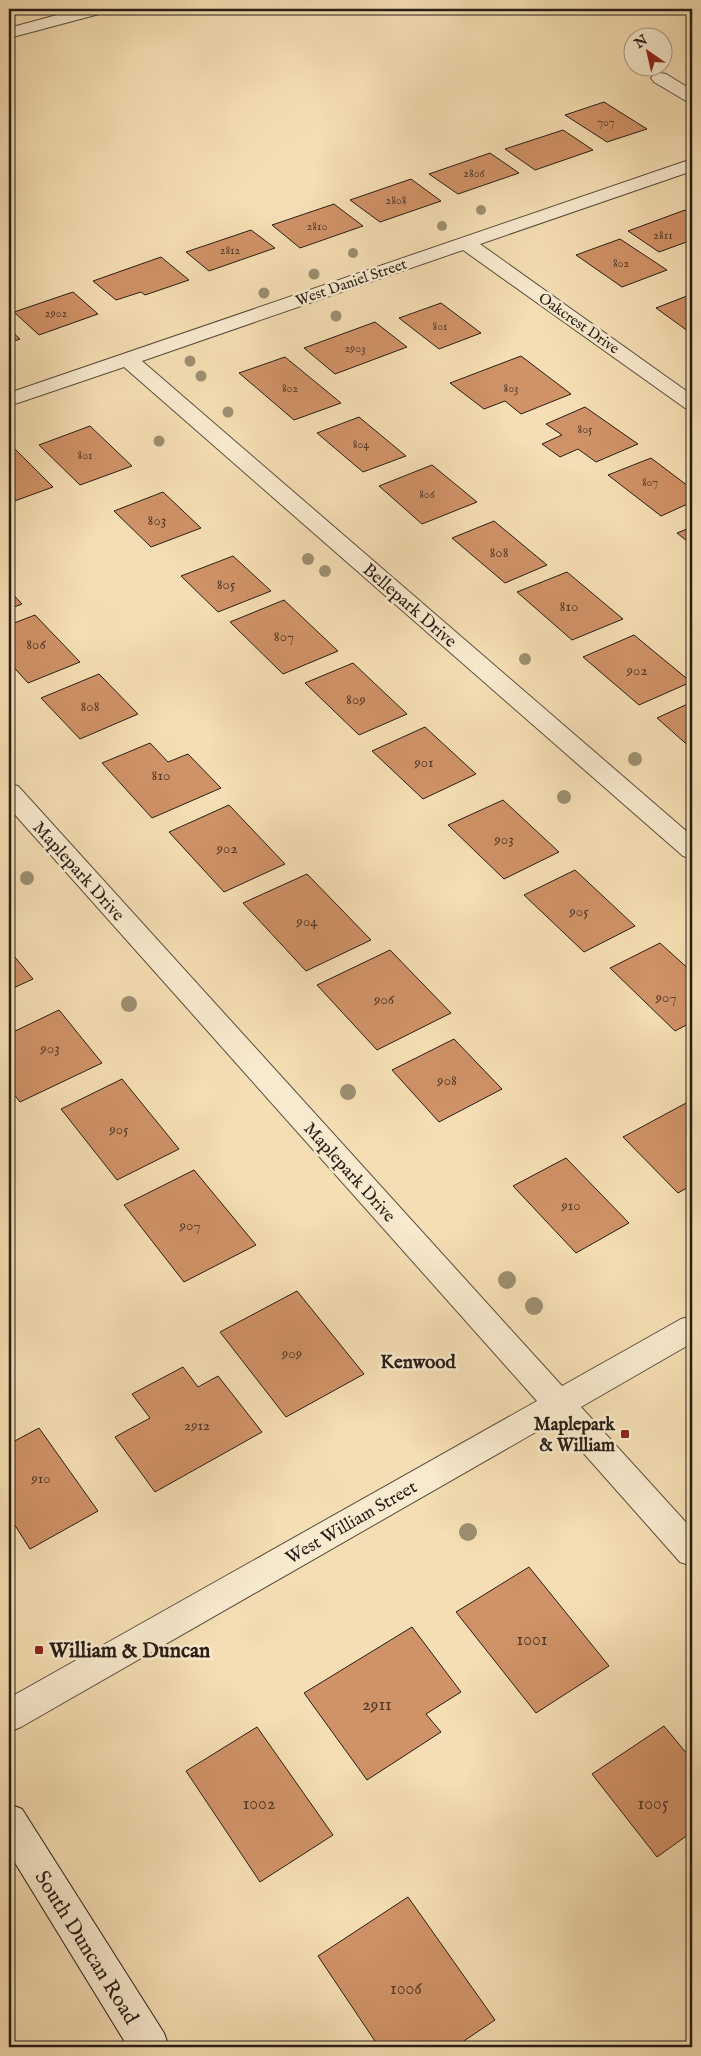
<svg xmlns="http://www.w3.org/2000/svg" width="701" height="2056" font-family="'IM FELL English',serif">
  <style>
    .building { fill: #d09267; stroke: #271d16 }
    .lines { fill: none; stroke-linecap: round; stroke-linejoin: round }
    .minor-casing { stroke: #5a4d3d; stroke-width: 2 }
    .secondary-casing { stroke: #271d16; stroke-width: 2 }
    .minor { fill: #f8eace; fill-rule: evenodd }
    .secondary { fill: #f8eace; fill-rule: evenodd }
    .tree { fill: #9c8f70 }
    .poi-dot { fill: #8f2418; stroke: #f8eace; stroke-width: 2 }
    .labels { text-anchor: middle; stroke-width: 5; stroke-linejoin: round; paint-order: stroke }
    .far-number-label { font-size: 12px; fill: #513a2a }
    .far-street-label { font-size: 15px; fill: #271d16; stroke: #f8eace }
    .number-label { font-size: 15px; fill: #513a2a }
    .street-label { font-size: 18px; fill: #271d16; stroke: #f8eace }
    .poi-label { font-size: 18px; font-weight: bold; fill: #271d16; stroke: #f8eace; text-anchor: end }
    .near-number-label { font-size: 18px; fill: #513a2a }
    .neighbourhood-label { font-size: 19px; font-weight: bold; fill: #271d16; stroke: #f8eace }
    .near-poi-label { font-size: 21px; font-weight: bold; fill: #271d16; stroke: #f8eace; text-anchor: start }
    .near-street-label { font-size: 21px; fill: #271d16; stroke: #f8eace }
  </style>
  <rect width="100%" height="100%" fill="#f5deb3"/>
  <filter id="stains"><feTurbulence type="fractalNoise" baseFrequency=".004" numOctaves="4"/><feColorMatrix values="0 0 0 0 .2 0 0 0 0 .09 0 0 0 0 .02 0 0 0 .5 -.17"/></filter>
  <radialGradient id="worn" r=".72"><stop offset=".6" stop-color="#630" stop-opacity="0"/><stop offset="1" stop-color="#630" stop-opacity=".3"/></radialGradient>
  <!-- building -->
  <path class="building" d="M604 102 647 129 607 142 565 115Z
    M563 130 593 150 535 170 505 149Z
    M490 153 519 173 458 194 429 174Z
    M411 179 441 201 380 222 350 200Z
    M334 204 363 226 300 248 272 225Z
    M685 210 692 215V240L659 252 628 231Z
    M251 230 275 248 209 271 186 252Z
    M620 239 667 270 622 287 576 255Z
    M161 257 189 280 145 295 141 292 116 300 93 281Z
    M73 292 98 314 39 335 14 312Z
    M692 294V334L656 308Z
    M441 303 481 333 439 349 399 318Z
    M375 322 407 347 335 374 304 348Z
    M9 329 20 339 9 343Z
    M521 356 571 394 521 414 505 401 484 409 450 383Z
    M285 357 341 403 294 420 239 373Z
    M585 407 638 444 596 462 578 449 560 457 542 444 562 435 546 424Z
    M359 417 406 456 363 472 317 433Z
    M90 426 132 466 80 485 39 445Z
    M15 449 53 487 9 503V451Z
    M651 458 692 489V502L661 516 608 475Z
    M432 465 477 502 422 524 379 486Z
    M163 492 201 528 151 547 114 511Z
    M494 521 547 565 505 583 452 538Z
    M692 527V545L677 533Z
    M233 556 271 591 218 612 181 576Z
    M567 572 623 619 572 640 517 592Z
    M9 590 22 604 9 609Z
    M284 600 338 651 283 674 230 622Z
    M35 615 80 662 28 683 9 662V625Z
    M634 635 691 682 639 705 583 657Z
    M353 663 407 714 359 735 305 683Z
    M99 674 138 714 80 739 41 698Z
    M692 702V749L657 718Z
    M425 727 476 774 423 799 372 751Z
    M150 743 168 762 188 754 221 788 152 818 102 763Z
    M503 800 559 852 504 879 448 825Z
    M229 805 285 864 224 892 169 832Z
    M575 870 635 926 584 952 524 895Z
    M307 874 371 940 306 971 243 903Z
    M660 943 692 972V1022L675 1031 610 968Z
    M9 950 33 979 9 990Z
    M390 950 451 1013 377 1050 317 985Z
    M59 1010 102 1063 20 1102 9 1088V1034Z
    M454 1039 502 1089 439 1122 392 1070Z
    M122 1079 179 1149 117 1180 61 1109Z
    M688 1102 692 1106V1185L678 1193 623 1137Z
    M566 1158 629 1223 576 1253 513 1186Z
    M194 1170 256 1245 184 1282 124 1205Z
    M297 1291 364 1374 286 1417 220 1332Z
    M183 1367 198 1387 218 1376 262 1432 155 1492 115 1437 150 1418 132 1394Z
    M39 1428 98 1511 30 1549 9 1516V1444Z
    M529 1567 609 1666 536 1713 456 1612Z
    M412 1627 461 1692 426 1714 441 1732 367 1780 304 1693Z
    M664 1726 692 1760V1832L657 1857 592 1774Z
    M257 1727 333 1835 260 1882 186 1771Z
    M408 1897 495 2020 455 2047H379L318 1956Z"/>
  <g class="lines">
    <!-- minor casing -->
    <g class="minor-casing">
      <path id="minor" d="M79 9H105L103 13 9 38V28Z
        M660 73 666 74 692 90V102L686 101 654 82 651 78 654 74Z
        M692 159V171L480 244 692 395V410L685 408 463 250 142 361 692 836V859L683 856 124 367 9 406V393Z
        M9 784 18 786 562 1386 681 1319 692 1316V1343L581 1407 692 1529V1566L680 1562 555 1421 21 1727 9 1732V1698L537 1401 9 808Z"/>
    </g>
    <!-- secondary casing -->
    <g class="secondary-casing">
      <path id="secondary" d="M9 1804 22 1809 164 2033 169 2047H128L9 1853Z"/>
    </g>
    <!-- minor -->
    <use href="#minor" class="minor"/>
    <!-- secondary -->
    <use href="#secondary" class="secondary"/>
  </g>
  <!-- trees -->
  <g class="tree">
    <circle cx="481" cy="210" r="5"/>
    <circle cx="442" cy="226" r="5"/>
    <circle cx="353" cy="253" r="5"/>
    <circle cx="314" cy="274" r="5.5"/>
    <circle cx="264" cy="293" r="5.5"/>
    <circle cx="336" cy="316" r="5.5"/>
    <circle cx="190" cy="361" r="5.5"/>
    <circle cx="201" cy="376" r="5.5"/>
    <circle cx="228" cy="412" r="5.5"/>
    <circle cx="159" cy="441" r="5.5"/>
    <circle cx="308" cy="559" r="6"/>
    <circle cx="325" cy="571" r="6"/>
    <circle cx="525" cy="659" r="6"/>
    <circle cx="635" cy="759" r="7"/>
    <circle cx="564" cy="797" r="7"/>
    <circle cx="27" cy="878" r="7"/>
    <circle cx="129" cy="1004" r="8"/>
    <circle cx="348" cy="1092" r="8"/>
    <circle cx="507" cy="1280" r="9"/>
    <circle cx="534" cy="1306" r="9"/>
    <circle cx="468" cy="1532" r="9"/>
  </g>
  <!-- markers -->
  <g class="poi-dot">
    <rect x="620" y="1429" width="10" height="10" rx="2.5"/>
    <rect x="34" y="1645" width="10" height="10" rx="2.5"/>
  </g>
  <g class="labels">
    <!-- far-number labels -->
    <g class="far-number-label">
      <text x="606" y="126">707</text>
      <text x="474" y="177">2806</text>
      <text x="396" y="204">2808</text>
      <text x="317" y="230">2810</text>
      <text x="663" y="239">2811</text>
      <text x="230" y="254">2812</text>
      <text x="621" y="267">802</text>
      <text x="56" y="317">2902</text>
      <text x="440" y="330">801</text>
      <text x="355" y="352">2903</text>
      <text x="290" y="392">802</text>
      <text x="511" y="392">803</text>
      <text x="585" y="433">805</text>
      <text x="361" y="448">804</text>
      <text x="85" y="459">801</text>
      <text x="650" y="486">807</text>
      <text x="427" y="498">806</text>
    </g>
    <!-- far-street labels -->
    <g class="far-street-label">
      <text transform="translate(351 282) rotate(-19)" y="5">West Daniel Street</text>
      <text transform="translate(579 323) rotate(35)" y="5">Oakcrest Drive</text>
    </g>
    <!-- number labels -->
    <g class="number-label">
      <text x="157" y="525">803</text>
      <text x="499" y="557">808</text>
      <text x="226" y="589">805</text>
      <text x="569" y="611">810</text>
      <text x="284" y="641">807</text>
      <text x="36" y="649">806</text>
      <text x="637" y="675">902</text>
      <text x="356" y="704">809</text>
      <text x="90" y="711">808</text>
      <text x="424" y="767">901</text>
      <text x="161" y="780">810</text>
      <text x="504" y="844">903</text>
      <text x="227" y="853">902</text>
      <text x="579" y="916">905</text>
      <text x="307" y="926">904</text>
      <text x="666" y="1002">907</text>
      <text x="384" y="1004">906</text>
      <text x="50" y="1053">903</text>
      <text x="447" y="1085">908</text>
      <text x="119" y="1134">905</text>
      <text x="571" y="1210">910</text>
      <text x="190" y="1230">907</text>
      <text x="292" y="1358">909</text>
      <text x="197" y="1430">2912</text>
      <text x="41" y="1483">910</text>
    </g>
    <!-- street labels -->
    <g class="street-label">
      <text transform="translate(410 605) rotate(41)" y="6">Bellepark Drive</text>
      <text transform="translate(79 871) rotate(48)" y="6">Maplepark Drive</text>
      <text transform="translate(350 1172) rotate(48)" y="6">Maplepark Drive</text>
      <text transform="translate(351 1522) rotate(-30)" y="6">West William Street</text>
    </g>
    <!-- poi labels -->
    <g class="poi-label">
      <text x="615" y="1430">Maplepark<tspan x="615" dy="21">&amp; William</tspan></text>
    </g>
    <!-- near-number labels -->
    <g class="near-number-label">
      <text x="532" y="1645">1001</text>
      <text x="377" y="1710">2911</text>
      <text x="259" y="1809">1002</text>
      <text x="653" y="1809">1005</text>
      <text x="406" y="1994">1006</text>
    </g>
    <!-- neighbourhood labels -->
    <g class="neighbourhood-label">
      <text x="418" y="1368">Kenwood</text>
    </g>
    <!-- near-poi labels -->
    <g class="near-poi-label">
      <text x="49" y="1657">William &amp; Duncan</text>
    </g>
    <!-- near-street labels -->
    <g class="near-street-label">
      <text transform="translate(87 1947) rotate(58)" y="7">South Duncan Road</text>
    </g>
  </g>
  <!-- margin -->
  <rect width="701" height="2056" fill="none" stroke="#f5deb3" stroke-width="30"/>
  <rect x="10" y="10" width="681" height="2036" fill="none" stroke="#271d16" stroke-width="2.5"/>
  <rect x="15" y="15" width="671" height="2026" fill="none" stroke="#271d16"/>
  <!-- north arrow -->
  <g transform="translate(648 52) rotate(326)"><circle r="24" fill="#f8eace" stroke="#a49884"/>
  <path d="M0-4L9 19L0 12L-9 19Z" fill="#8f2418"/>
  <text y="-8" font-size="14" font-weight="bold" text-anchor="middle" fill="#271d16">N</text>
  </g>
  <rect width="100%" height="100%" filter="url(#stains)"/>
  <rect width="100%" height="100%" fill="url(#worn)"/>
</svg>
